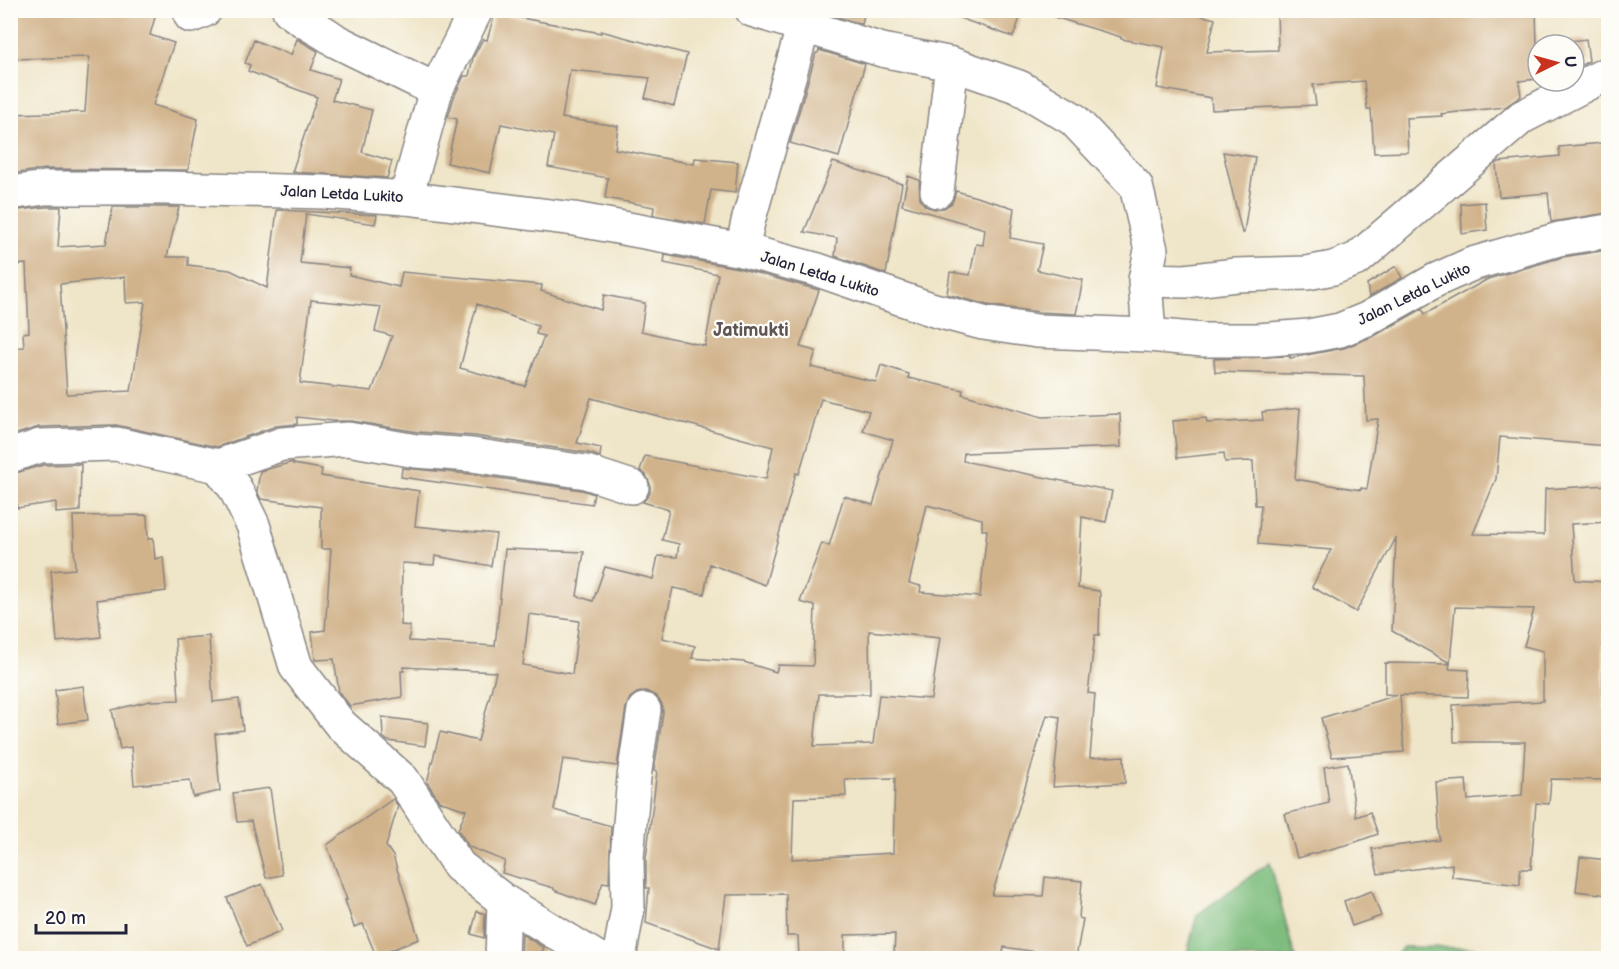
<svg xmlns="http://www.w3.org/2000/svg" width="1619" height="969" font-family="'Balsamiq Sans',sans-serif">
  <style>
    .forest { fill: #7ebd7e; stroke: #50705c; stroke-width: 1.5 }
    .building { fill: #d1b38b; fill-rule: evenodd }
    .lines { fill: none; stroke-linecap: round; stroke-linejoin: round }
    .minor-casing { stroke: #888482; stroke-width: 36 }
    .tertiary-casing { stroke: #888482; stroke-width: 36 }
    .minor { stroke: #fff; stroke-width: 33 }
    .tertiary { stroke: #fff; stroke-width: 33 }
    .labels { text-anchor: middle; stroke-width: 4.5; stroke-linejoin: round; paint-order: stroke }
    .street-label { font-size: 15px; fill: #22223b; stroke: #fdfcf7 }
    .quarter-label { font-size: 18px; font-weight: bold; fill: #5f5557; stroke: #fdfcf7 }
  </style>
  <rect width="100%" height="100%" fill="#fdfcf7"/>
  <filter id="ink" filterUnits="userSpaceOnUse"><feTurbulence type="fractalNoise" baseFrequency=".0167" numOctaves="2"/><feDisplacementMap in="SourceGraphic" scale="12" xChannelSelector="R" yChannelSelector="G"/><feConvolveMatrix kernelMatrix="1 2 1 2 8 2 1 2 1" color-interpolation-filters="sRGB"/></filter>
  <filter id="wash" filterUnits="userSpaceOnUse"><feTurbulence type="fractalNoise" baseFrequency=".008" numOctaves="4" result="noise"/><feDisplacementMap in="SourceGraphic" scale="24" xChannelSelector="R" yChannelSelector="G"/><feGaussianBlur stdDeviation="1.35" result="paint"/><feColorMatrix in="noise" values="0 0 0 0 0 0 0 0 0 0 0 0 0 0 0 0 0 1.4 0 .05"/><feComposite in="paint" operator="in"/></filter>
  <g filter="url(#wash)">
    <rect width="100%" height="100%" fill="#efe5c8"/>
    <!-- forest -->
    <path class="forest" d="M1270 862 1295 958H1186L1197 915Z
      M1403 947 1474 948 1481 958H1394Z"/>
    <g id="blocks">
      <!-- building -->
      <path class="building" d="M10 10H157L150 35 174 43 153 105 198 119 188 170 45 169 10 174V114L85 112 89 57 10 59Z
        M828 10H865L862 24 827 14Z
        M949 10H1023L1013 37 948 14Z
        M1055 10H1180L1215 19 1207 52 1278 50 1277 10H1536L1537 45 1586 39 1589 61 1574 69V45H1538V79L1519 81 1521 96 1505 107 1441 114 1442 116 1406 118 1408 152 1374 153 1371 109H1367L1364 81 1313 85 1316 105 1212 110 1211 98 1157 88 1164 47 1121 39V37L1054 17Z
        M495 13 601 33V31L687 54 674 106 645 98 650 78 570 70 562 118 618 126 615 149 694 164 695 158 738 162 735 193 711 190 705 224 653 215 654 207 605 198 608 178 548 167 554 135 501 124 490 173 447 163 457 119 448 117 454 97 464 76H469L473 58 483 39 487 40Z
        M297 39 318 51 311 70 339 79 332 100 372 110 362 152 392 161 387 178 292 172 317 97 248 71 250 65 245 63 254 40 291 55Z
        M819 50 865 64 839 157 790 143 816 53H818Z
        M1603 143 1606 181H1608V213L1551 222 1548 193 1499 197 1496 164 1499 162 1560 156 1559 147Z
        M1223 152 1255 157 1244 233H1242Z
        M833 162 902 184 886 274 835 256 837 238 804 232Z
        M908 176 919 180 920 199 925 206 934 209 944 208 952 203 956 191 1014 208 1010 238 1043 244 1037 270 1083 280 1076 314 1039 312 987 305 947 294 950 272 970 275 976 244 983 245 985 229 902 205Z
        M1485 202 1487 230 1462 234 1461 204Z
        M46 207H61L58 247 106 244 113 207H179L167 257H188V265L230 270 267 288 277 210 377 215 375 224 306 214 300 263 350 268 349 275 399 287 402 272 542 285 541 291 601 310 604 295 645 303 641 331 705 346 718 274 664 263 665 255 738 268 819 290 800 347 816 351 811 367 876 382 881 365 909 374 908 378 963 390 962 394 1042 417 1120 414 1121 447 964 453 963 461 1112 491 1106 522 1082 517 1078 588 1099 591 1100 594 1099 635H1095L1088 693 1095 694 1090 758 1124 756 1125 783 1053 787 1060 717 1047 715 992 895 1043 896 1045 877 1082 881 1079 918 1083 919 1076 958 1004 947 1002 958H935L894 956 895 934 845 935V958H799L798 936H787L786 894 726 895 719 949 646 923 649 888H646V859L657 771H654L663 713 662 704 656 696 646 691 637 693 630 698 626 707 617 766 563 759 554 810 611 826 609 883 603 882 595 905 554 890V888L502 873 505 861 469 847 458 830 466 810 439 801 427 782 440 732 478 741 496 672 404 667V671H401L402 697 350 706 339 692 334 659 315 660 312 632 325 630 331 549H321V507L261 499 257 491 260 471 293 462V464L322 469 321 476 419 491 415 526 496 534 491 566 435 556 434 565 402 563 401 625 410 626 409 641 495 646 505 549 584 552 577 596 593 601 605 567 653 579 658 556 677 557 679 544 662 540 669 510 643 502 650 493V484L646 475 640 470 645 456 766 479 773 447 591 398 577 443 601 448 600 457 589 453 475 436 418 432 351 421H333L297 417V424L276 426 217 447 116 425 39 427 10 436V348L24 347 23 333 29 332 26 264 10 265V211ZM125 277 126 303 145 302 131 391 67 394 60 284ZM311 300 381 307 375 331 392 336 372 391 300 383ZM477 304 538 326 536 334 544 336 525 386 460 368ZM821 399 869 411 863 431 893 440 873 505 844 496 829 546 822 543 800 602 815 606 813 666 778 665 776 672 744 662 692 658 695 646 662 638 673 588 704 594 710 564 765 585 796 473 799 474ZM927 505 982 519V530H987L980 597 920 592 921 586 909 583ZM529 614 579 621 572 674 523 665ZM869 631 940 638 931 699 879 695 873 744 814 746 819 694H870ZM895 778 893 853 792 859 794 798 846 796 845 779Z
        M1608 250V446L1500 437 1496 479 1473 534 1544 535 1545 489 1608 485V522L1571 524 1575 580 1608 582V634H1603V710H1608V780L1551 779 1549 804 1536 803 1531 869H1520V885L1452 877V864L1378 874 1372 849 1440 840 1436 782 1466 780 1468 800 1522 795 1525 742H1454L1453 705 1543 701V651L1524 646 1534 609 1455 607 1450 663 1392 631 1396 538 1356 612 1312 587 1331 550 1258 544 1261 505H1255L1253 461 1225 462 1224 453 1177 458 1173 421 1206 418 1207 423 1263 420 1262 412 1300 408 1295 479 1361 490V488L1367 489 1378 419 1366 420 1364 376 1215 372 1214 359 1290 356V358L1344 348 1376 335 1422 309 1425 314 1488 279 1563 257Z
        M1396 266 1402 278 1369 297 1367 284Z
        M81 464 80 511 56 513V502L17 508 12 474 43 465Z
        M402 468 470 474 582 490 594 494 592 504 401 477Z
        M147 515 148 539 153 538 155 559 163 557 166 591 97 600 101 637 57 642 51 571 75 569 73 516Z
        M209 636 213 702 239 699 243 730 215 734 220 791 193 797 190 780 134 785 131 747 120 749 112 710 150 701 179 700 175 639Z
        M1385 663 1450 664 1449 669 1469 670 1468 697 1400 695 1404 752 1332 757 1321 718 1397 695 1385 694Z
        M83 686 88 720 58 724 55 690Z
        M382 717 428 723 425 746 388 741 383 737Z
        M1348 763 1356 817 1370 812 1378 834 1353 843 1297 858 1285 814 1329 803 1324 767Z
        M270 788 282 875 266 878 251 821 237 822 233 793Z
        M393 799 398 806 386 846 393 856 419 939 376 956 363 924 354 927 345 900H347L327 845Z
        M1580 857 1608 860V895L1576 891Z
        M262 884 282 931 247 946 227 898Z
        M1372 891 1381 916 1352 926 1344 901Z
        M477 911 485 914 484 938 471 934Z
        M522 934 544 948 538 958H521Z"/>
    </g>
  </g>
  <g filter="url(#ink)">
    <use href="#blocks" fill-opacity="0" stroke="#888482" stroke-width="1.5"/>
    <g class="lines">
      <!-- minor casing -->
      <g class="minor-casing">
        <path id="minor" d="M289 10C303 23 321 29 336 41L436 90
          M752 10 882 50 952 64 1019 87 1073 119 1136 186 1151 250 1145 280 1185 281 1236 275 1307 273 1333 268 1357 259 1522 117 1608 73
          M191 16 205 10
          M937 191 952 64
          M406 198 436 90 476 10
          M742 250 748 222 808 10
          M1145 280 1149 335
          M10 456 40 446 116 444 218 466 282 444 348 439 416 451 472 455 586 472 632 487
          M218 466 235 488 253 525 296 667 341 725 403 780 459 866 504 901 597 958
          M502 958 504 901
          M619 958 628 908 627 858 634 777 644 710"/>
      </g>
      <!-- tertiary casing -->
      <g class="tertiary-casing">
        <path id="tertiary" d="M10 193 45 188H164L323 192 406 198 574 219 742 250 818 270 934 310 983 323 1037 331 1149 335 1203 340H1258L1309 336 1340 330 1367 319 1436 280 1472 264 1559 239 1608 231"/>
      </g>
      <!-- minor -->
      <use href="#minor" class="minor"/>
      <!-- tertiary -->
      <use href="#tertiary" class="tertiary"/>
    </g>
  </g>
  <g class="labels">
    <!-- street labels -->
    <g class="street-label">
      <text transform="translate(342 194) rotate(3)" y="5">Jalan Letda Lukito</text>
      <text transform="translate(820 274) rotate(17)" y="5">Jalan Letda Lukito</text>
      <text transform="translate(1414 294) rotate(-26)" y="5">Jalan Letda Lukito</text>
    </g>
    <!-- quarter labels -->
    <g class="quarter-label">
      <text x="751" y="336">Jatimukti</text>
    </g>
  </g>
  <!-- margin -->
  <rect width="1619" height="969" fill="none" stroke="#fdfcf7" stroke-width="36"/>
  <!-- north arrow -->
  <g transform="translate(1556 63) rotate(85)"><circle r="28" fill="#fdfcf7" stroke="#a5a5ac" stroke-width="1.5"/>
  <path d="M0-4.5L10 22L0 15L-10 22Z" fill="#c8321e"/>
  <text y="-9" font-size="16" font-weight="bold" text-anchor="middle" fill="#22223b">U</text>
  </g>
  <!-- scale -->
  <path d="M36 924v9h90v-9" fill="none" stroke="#22223b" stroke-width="3"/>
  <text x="45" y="924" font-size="18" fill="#22223b" stroke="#fdfcf7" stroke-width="4.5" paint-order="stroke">20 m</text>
</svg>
